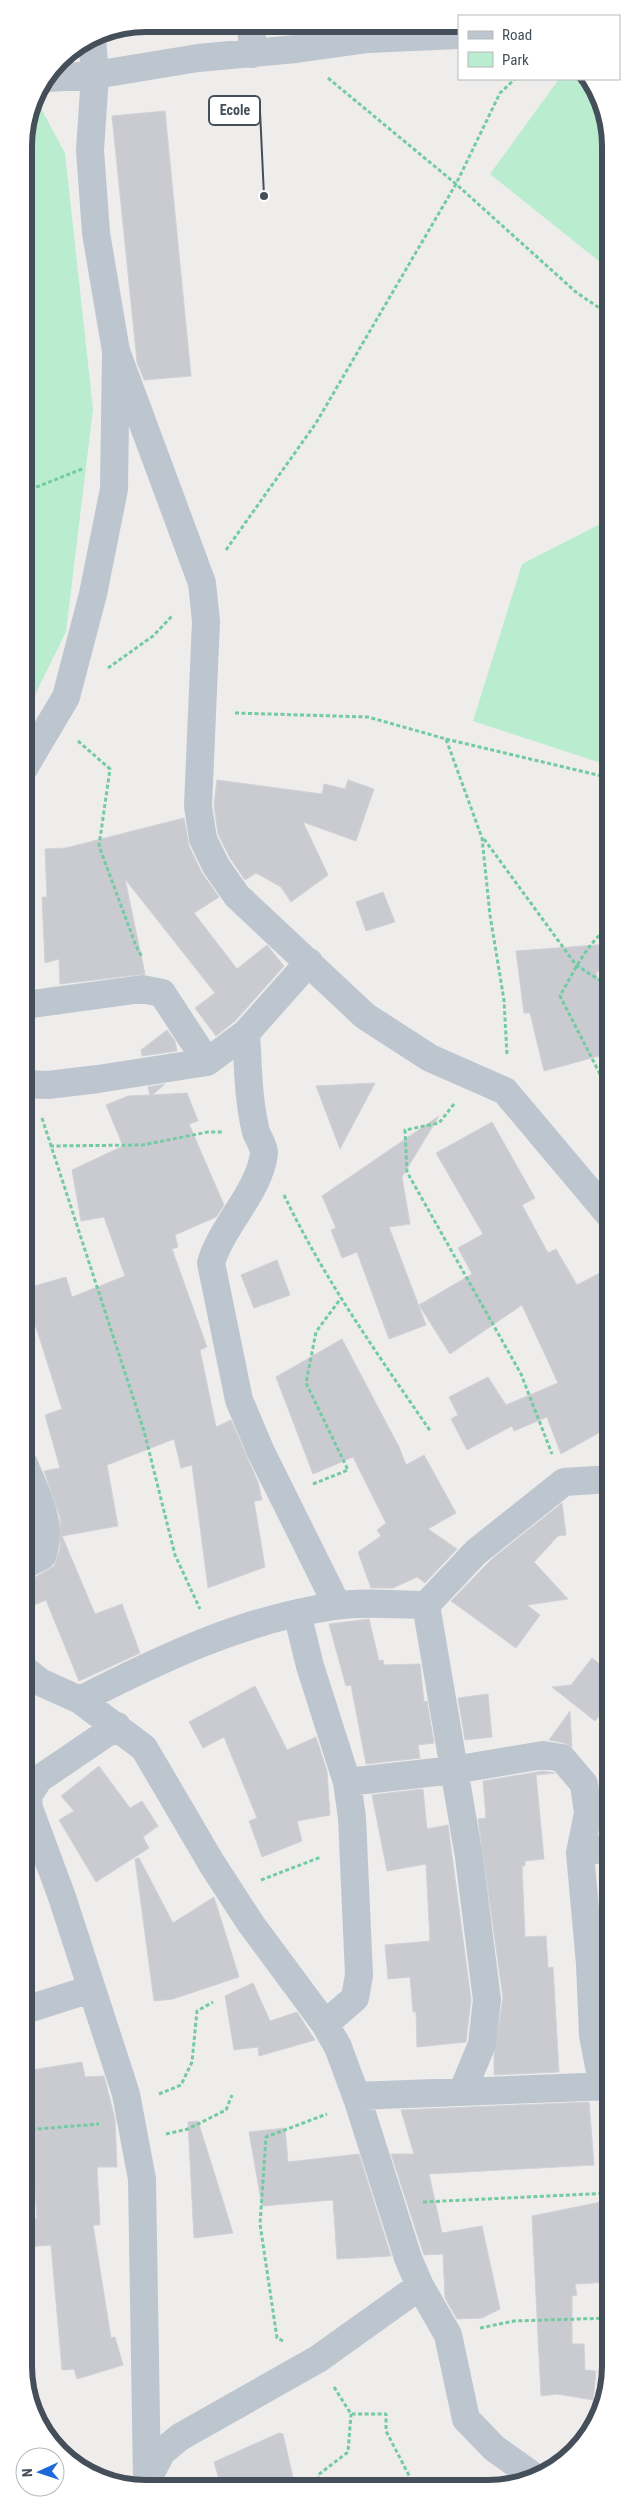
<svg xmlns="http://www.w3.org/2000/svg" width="635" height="2512" font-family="'Roboto Condensed',sans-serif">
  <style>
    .green { fill: #baedd0 }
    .building { fill: #c9cbd1; stroke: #d0d2d8 }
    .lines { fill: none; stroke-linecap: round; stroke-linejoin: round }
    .path { stroke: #73cba2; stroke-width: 3; stroke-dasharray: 4 2.5; stroke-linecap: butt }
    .minor { stroke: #bdc6cf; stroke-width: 28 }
    .rim { fill: none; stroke: #454f59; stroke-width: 6 }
    .leader { fill: none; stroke: #454f59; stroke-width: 2 }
    .callout-dot { fill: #454f59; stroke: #fff; stroke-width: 2 }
    .callout { fill: #fff; stroke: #454f59; stroke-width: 2 }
    .callout-label { font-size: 14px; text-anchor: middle; font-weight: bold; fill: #454f59 }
  </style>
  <rect width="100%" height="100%" fill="#efecec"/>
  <!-- green -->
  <path class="green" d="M559 79H587L610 130V270L490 174Z
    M33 99H36L65 153 93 409 66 632 24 717V139Z
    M610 519V766L473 721 522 564Z"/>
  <!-- building -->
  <path class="building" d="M165 111 191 376 144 380 137 362 112 116Z
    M217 780 322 794 324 784 345 789 348 780 374 789 356 841 303 822 328 875 291 902 281 887 256 873 245 880 230 858 218 834 214 805Z
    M184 818 189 846 202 873 219 897 194 913 237 969 267 945 284 966 235 1021 216 1036 195 1008 215 993 125 879 145 974 60 984 59 959 45 963 42 897H47L45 849 66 848Z
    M383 892 395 922 366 931 356 902Z
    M610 944V969L596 972 610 1023V1053L544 1071 530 1013H524L516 951Z
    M167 1030 175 1041 177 1051 142 1056 141 1050Z
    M375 1083 340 1149 316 1086Z
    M165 1084 152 1095 187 1093 198 1121 189 1124 224 1205 216 1217 175 1235 178 1247 172 1249 207 1347 200 1350 216 1427 231 1420 258 1482 262 1500 254 1501 265 1567 208 1588 192 1465 181 1468 174 1439 107 1465 118 1526 62 1536 95 1614 122 1604 140 1653 79 1681 46 1600 34 1605 25 1583V1581L32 1579 54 1566 60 1548V1517L44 1471 60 1468 45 1415 62 1409 24 1289 66 1277 72 1297 125 1276 104 1217 81 1221 72 1170 123 1146 106 1105 128 1096 150 1095 148 1087Z
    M439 1116 402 1177 410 1224 389 1227 426 1325 389 1339 357 1252 342 1258 331 1230 336 1228 322 1196Z
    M492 1122 535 1198 522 1205 548 1253 556 1249 577 1285 611 1267V1426L561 1454 547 1417 514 1431 512 1426 467 1450 451 1419 458 1415 449 1397 488 1377 506 1405 558 1383 522 1305 450 1354 419 1305 472 1274 458 1248 483 1234 436 1153Z
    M277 1260 290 1295 254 1308 241 1275Z
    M342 1339 399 1447 406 1465 424 1455 456 1513 428 1529 457 1549 425 1583 417 1577 393 1588H371L358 1552 381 1536 377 1530 386 1523 353 1457 313 1474 276 1377Z
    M562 1503 566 1535 558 1536 534 1562 568 1599 527 1605 540 1615 516 1648 451 1601 493 1558Z
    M25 1506 30 1533 29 1545 25 1548Z
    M369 1619 379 1661 383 1660 384 1665 420 1664 424 1702 427 1701 434 1743 418 1745 420 1758 366 1764 351 1685 346 1686 329 1624Z
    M592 1658 611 1673V1716L603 1711 595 1721 552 1687 571 1685Z
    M255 1686 287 1750 316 1737 327 1771 330 1815 297 1821 302 1841 262 1857 249 1821 257 1818 224 1737 203 1748 189 1722Z
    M488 1694 492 1737 465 1740 458 1698Z
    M570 1711 572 1747 564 1743 549 1740Z
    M99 1766 130 1808 142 1801 158 1826 143 1837 149 1848 96 1882 59 1820 74 1811 61 1796Z
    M543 1771 555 1773 536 1775 544 1859 525 1861V1866H522L525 1937 546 1936 548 1968 553 1967 559 2072 494 2075V2055L503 1998 478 1819 486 1818 483 1781Z
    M423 1789 427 1829 448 1825 471 2000 466 2042 417 2047 416 2012H413L410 1977 388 1979 385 1945 430 1941 426 1864 387 1871 372 1795Z
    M139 1858 173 1923 214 1897 239 1977 173 1999 154 2001 135 1859Z
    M253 1983 270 2021 297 2012 315 2040 259 2056 258 2047 234 2050 225 1996Z
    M82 2062 85 2077 104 2076 115 2119 117 2167H97L100 2225H93L111 2338 115 2337 123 2365 77 2379 74 2369 62 2370 51 2245 25 2247V2219L37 2218 30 2120H25V2071Z
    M589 2102 594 2165 429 2174 442 2233 482 2226 500 2309 482 2318 457 2319 445 2298 443 2254 424 2255 391 2154H414L401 2110Z
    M198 2121 233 2233 194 2238 188 2122Z
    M285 2128 288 2162 359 2154 391 2256 337 2259 333 2200 262 2206 249 2132Z
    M611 2200V2282L575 2284 577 2295 572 2296V2344H584L585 2370 596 2371 593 2400 557 2394 541 2396 532 2216Z
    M279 2433 283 2434 295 2486H221L214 2462Z"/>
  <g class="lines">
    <!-- path -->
    <path class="path" d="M328 78 456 184 577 293 610 315
      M24 492 82 469
      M226 550 316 423 456 184 500 93 515 79
      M108 668 153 636 173 615
      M24 681 33 689
      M235 713 368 717 446 739 482 838 490 915 504 1000 507 1055
      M446 739 610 778
      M78 741 110 769 99 846 136 946 142 957
      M484 839 576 965 610 987
      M611 1064 600 1074 611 1110
      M600 1074 560 996C574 971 587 943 610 926
      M454 1104 439 1123 405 1130 407 1172 521 1374 552 1454
      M42 1118 144 1431 175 1555 200 1609
      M50 1146 142 1145 208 1132H223
      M284 1195C324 1279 378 1355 431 1432
      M313 1484 348 1470 306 1383 316 1332 341 1298
      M261 1880 321 1857
      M159 2094 181 2085 192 2062 197 2011 213 2002
      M25 2130 99 2124
      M166 2134 188 2129 226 2110 232 2095
      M423 2202 611 2193
      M480 2328 514 2321 611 2318
      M283 2341 277 2338 260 2224 266 2137 327 2114
      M25 2342 34 2403
      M334 2387 351 2414H386V2431L415 2487
      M577 2449 579 2445H582
      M319 2487 318 2475 348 2452 351 2414"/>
    <!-- minor -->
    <path class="minor" d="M251 24 253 54
      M48 78 95 75 198 58 296 49 368 39 459 35
      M116 351 202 583 206 621 198 806 203 839 216 866 237 896 365 1016 430 1058 505 1091 611 1217
      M24 768 66 697 93 594 114 489 116 351 96 233 90 150 95 75 92 38
      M24 1005 142 989 162 993 207 1062
      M246 1033C248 1065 248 1100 256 1132 258 1138 264 1146 264 1153 260 1191 221 1227 211 1263L239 1400 261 1452 337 1605
      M24 1084 48 1085 98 1079 207 1062 246 1033 309 962
      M24 1464C36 1494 54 1524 42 1556L25 1565
      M426 1605 469 1857 487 2000 482 2044 463 2090
      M297 1613 310 1666 347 1782 352 1818 359 1975 355 1998 325 2024
      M25 1670 40 1682 80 1700 144 1748 212 1864 251 1924 325 2024 338 2047 358 2101 408 2258 420 2286 448 2335 466 2419 494 2448 536 2478
      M80 1700C160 1659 244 1619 335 1606 364 1601 396 1605 426 1605L476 1552 564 1482 611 1479
      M117 1726 39 1779 28 1796 29 1808 62 1897 126 2094 142 2179 147 2479
      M347 1782 454 1770 543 1755 562 1758 584 1784 588 1813 580 1853 590 1964 593 2035 603 2087
      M580 1853 611 1847
      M25 2010 91 1989
      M356 2096 611 2086
      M147 2480 162 2452 180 2437 318 2359 420 2286"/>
  </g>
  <!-- crop -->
  <path d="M0 0H635V2512H0ZM146 32H488A114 114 0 0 1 602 146V2366A114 114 0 0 1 488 2480H146A114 114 0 0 1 32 2366V146A114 114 0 0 1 146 32Z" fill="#fff" fill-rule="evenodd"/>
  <path class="rim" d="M146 32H488A114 114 0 0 1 602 146V2366A114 114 0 0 1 488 2480H146A114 114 0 0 1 32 2366V146A114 114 0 0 1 146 32Z"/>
  <!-- callouts -->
  <path class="leader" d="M264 196L260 111"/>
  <circle class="callout-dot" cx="264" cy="196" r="5"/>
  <rect class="callout" x="209" y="96" width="51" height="29" rx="5"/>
  <g class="callout-label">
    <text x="235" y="115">Ecole</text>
  </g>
  <!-- legend -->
  <rect x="458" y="15" width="162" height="65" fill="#ffffff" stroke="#b5b9bd"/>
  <rect x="468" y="31" width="25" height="8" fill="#bdc6cf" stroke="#b5b9bd"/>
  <text x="502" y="40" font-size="15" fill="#454f59">Road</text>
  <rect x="468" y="52" width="25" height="15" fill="#baedd0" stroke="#b5b9bd"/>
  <text x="502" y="65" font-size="15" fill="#454f59">Park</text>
  <!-- north arrow -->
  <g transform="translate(40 2472) rotate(267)"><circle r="24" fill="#ffffff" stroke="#b5b9bd"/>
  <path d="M0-4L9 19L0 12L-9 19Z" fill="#1b69db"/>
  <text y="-8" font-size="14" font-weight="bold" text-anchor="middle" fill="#454f59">N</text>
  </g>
</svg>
